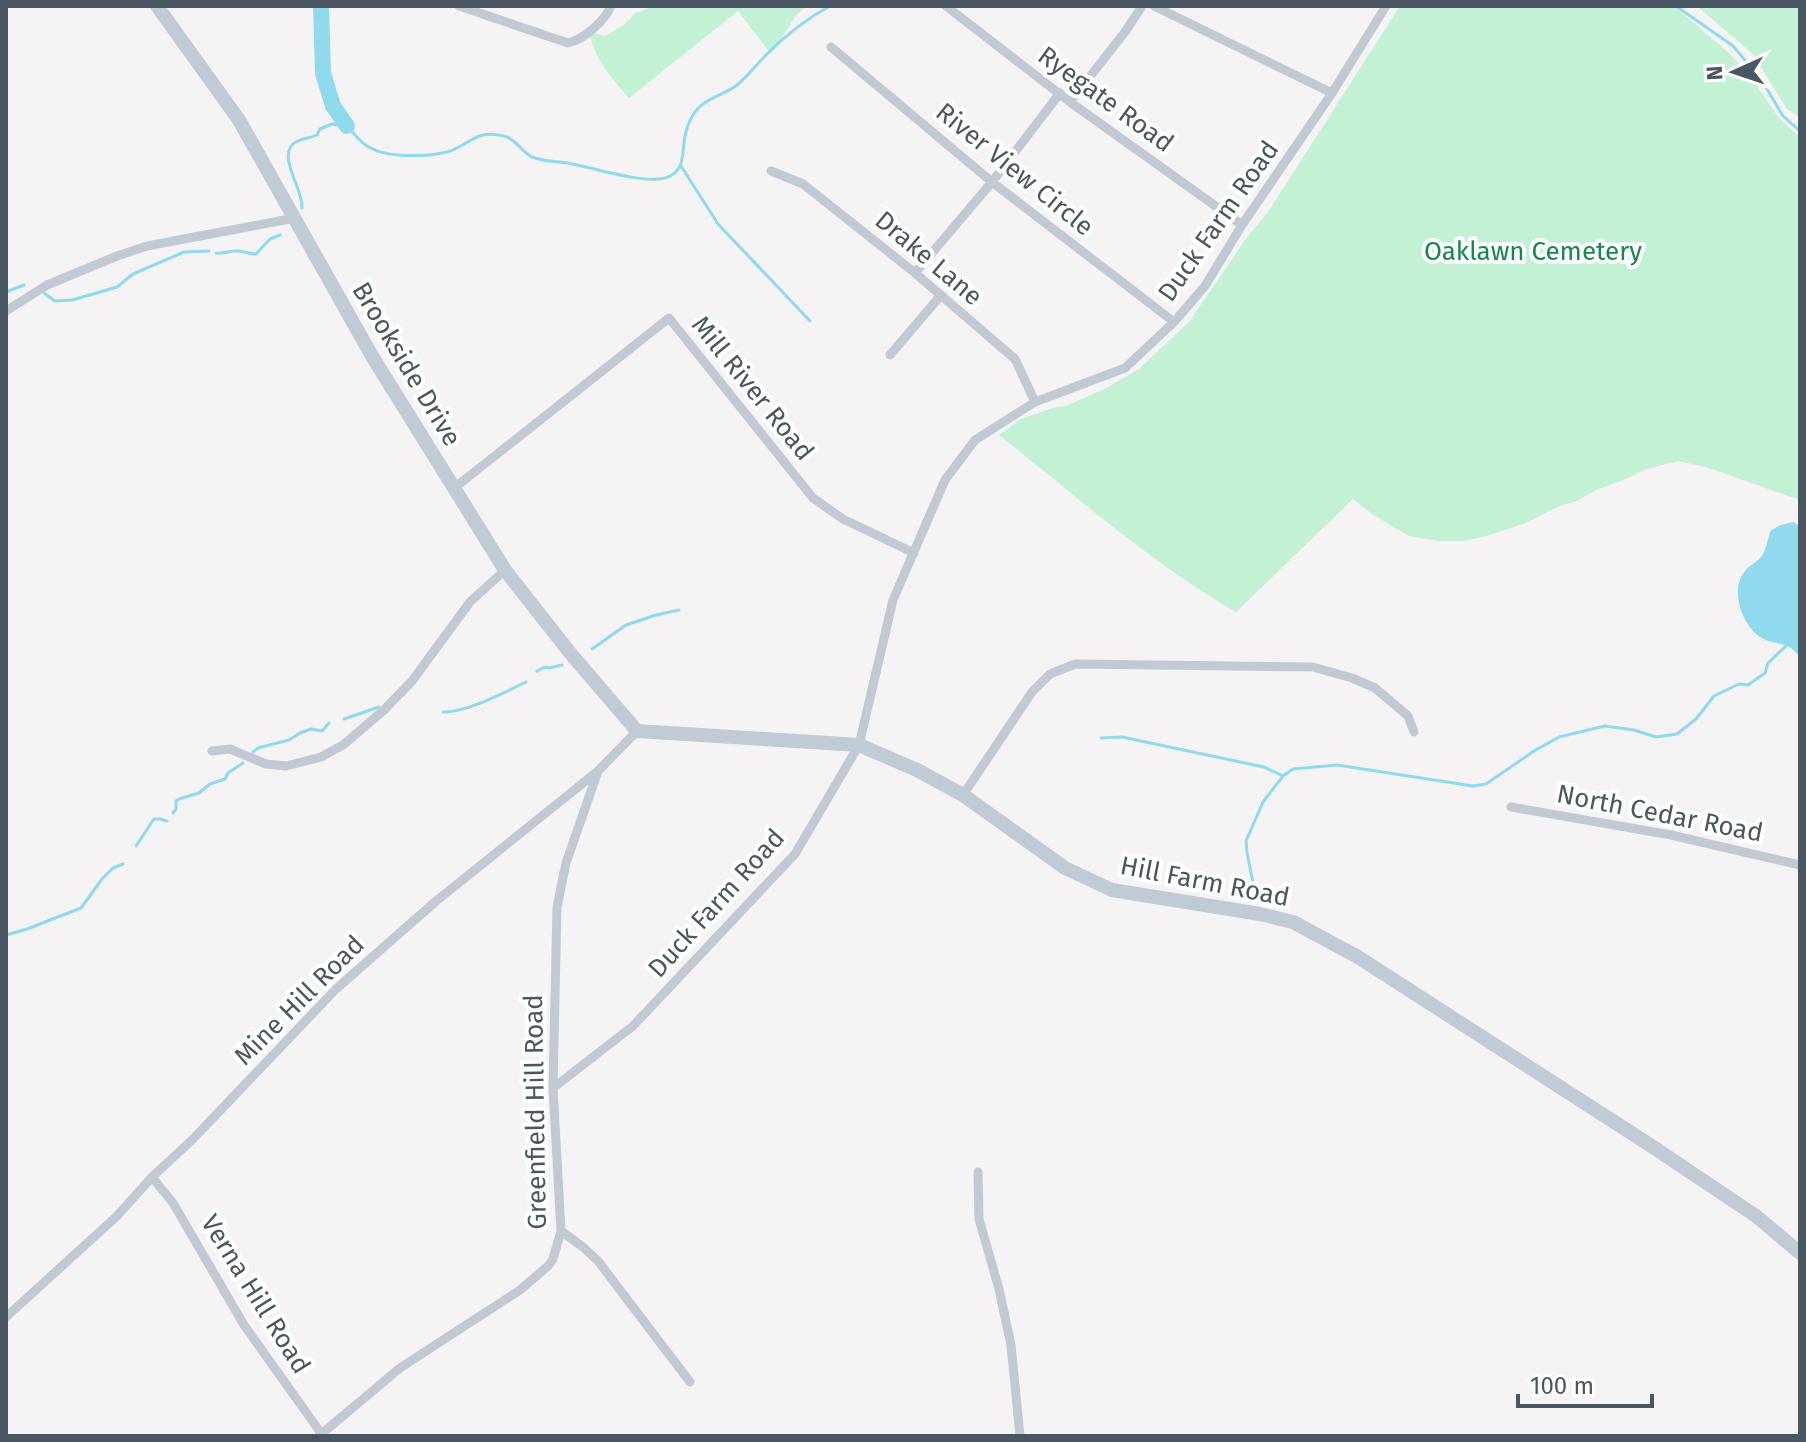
<svg xmlns="http://www.w3.org/2000/svg" width="1806" height="1442" font-family="'Fira Sans',sans-serif">
  <style>
    .green { fill: #c3f1d5 }
    .water { fill: #90daee }
    .lines { fill: none; stroke-linecap: round; stroke-linejoin: round }
    .stream { stroke: #90daee; stroke-width: 3 }
    .river { stroke: #90daee; stroke-width: 16 }
    .minor { stroke: #c1cad2; stroke-width: 9 }
    .secondary { stroke: #c1cbd6; stroke-width: 14 }
    .labels { text-anchor: middle; stroke-width: 8; stroke-linejoin: round; paint-order: stroke }
    .street-label { font-size: 26px; fill: #4a5661; stroke: #fff }
    .park-label { font-size: 26px; fill: #17864f; stroke: #fff }
  </style>
  <rect width="100%" height="100%" fill="#f5f3f3"/>
  <!-- green -->
  <path class="green" d="M654 6H808L797 14 771 54 738 11 629 98C611 78 595 59 589 32L605 36 623 26 634 14Z
    M1400 6H1674L1729 53 1751 77 1778 117 1796 134 1800 135V500L1706 467 1677 461 1644 470 1626 479 1596 490 1577 501 1559 506 1526 523 1490 535 1464 541H1438L1409 536 1372 514 1353 499 1236 612C1152 564 1075 495 999 435L1021 419 1056 407 1066 406 1104 389 1139 369 1189 322 1245 240 1268 212Z
    M1697 6H1800V117L1787 109 1753 54Z"/>
  <!-- water -->
  <path class="water" d="M1793 522 1800 526V657C1797 654 1794 650 1791 648 1780 641 1769 645 1756 634 1741 620 1730 589 1745 571 1750 564 1759 562 1763 554 1767 547 1768 537 1771 530L1781 525Z"/>
  <g class="lines">
    <!-- stream -->
    <path class="stream" d="M1676 6 1733 46 1761 79 1783 116 1800 131
      M681 166 718 224 810 321
      M302 208C304 189 273 152 298 141 304 138 311 138 317 135L320 129 332 124 347 126C354 133 360 143 369 147 386 158 427 157 447 152 470 146 473 129 504 136 515 138 522 152 532 157 545 162 556 161 568 163 590 167 652 187 670 176 687 168 681 147 686 132 687 127 690 120 693 115 703 98 723 96 737 85 748 76 757 64 767 54 786 35 806 19 830 6
      M216 253C224 254 232 250 239 251 246 252 249 254 256 254L270 239 280 235
      M6 292 24 285
      M44 293 55 301 72 300 117 287 133 274 184 252 209 251
      M592 649 626 625 656 615 679 610
      M537 671 545 667 549 668 562 665
      M443 712C467 712 504 693 526 682
      M344 719 379 707
      M1101 738 1122 737 1264 767 1283 776
      M253 752 258 748 289 740 300 733 311 729 322 731 329 723
      M173 813 176 809V801L179 799 199 793 210 784 225 779 228 773 243 763
      M136 846 154 819H160L167 821
      M1256 897 1247 853 1246 841 1263 802 1283 776 1293 769 1337 765 1473 786 1486 784 1534 751 1559 737 1588 730 1605 726 1634 730 1656 737 1677 734 1696 719 1714 696 1739 684 1748 685 1765 673 1768 663 1787 645
      M6 935 27 929 81 908 102 879 113 868 123 864"/>
    <!-- river -->
    <path class="river" d="M321 6 323 73 333 106 347 126"/>
    <!-- minor -->
    <path class="minor" d="M459 6 568 43C584 39 604 22 611 6
      M946 6 1070 102 1242 225
      M1154 6 1332 93
      M831 47 992 182 1174 322
      M1070 102 1125 32 1142 6
      M771 171 803 184 915 273 1015 359 1035 402
      M915 273 992 182 1060 93
      M6 311 47 285 117 256 147 246 295 218
      M890 355 941 295
      M453 489 669 318 813 498 843 519 914 553
      M212 751 230 749 266 764 286 766 321 757 343 745 384 710 412 681 470 602 505 570
      M963 795 1032 692 1050 674 1075 664 1313 667 1352 678 1375 688 1408 716 1414 732
      M1511 807 1671 835 1800 865
      M553 1088 633 1026 795 854 859 745 893 600 945 480 975 440 1035 402 1125 368 1174 322 1205 286 1242 225 1332 93 1386 6
      M978 1172 979 1219 999 1289 1011 1345 1020 1436
      M152 1177 173 1203 244 1325 323 1436
      M561 1231 583 1247 598 1261 690 1382
      M6 1317 117 1216 152 1177 192 1140 336 989 435 902 598 771 637 731
      M319 1436 400 1368 520 1290 548 1266 553 1259 561 1231 553 1088 557 907 566 863 598 771"/>
    <!-- secondary -->
    <path class="secondary" d="M157 6 239 120 372 356 505 570 571 654 637 731 859 745 917 770 963 795 1065 868 1112 890 1260 914 1293 922 1358 957 1650 1145 1756 1216 1800 1253"/>
  </g>
  <g class="labels">
    <!-- street labels -->
    <g class="street-label">
      <text transform="translate(1106 99) rotate(36)" y="9">Ryegate Road</text>
      <text transform="translate(1015 169) rotate(39)" y="9">River View Circle</text>
      <text transform="translate(1218 221) rotate(-55)" y="9">Duck Farm Road</text>
      <text transform="translate(929 258) rotate(40)" y="9">Drake Lane</text>
      <text transform="translate(407 364) rotate(59)" y="9">Brookside Drive</text>
      <text transform="translate(753 388) rotate(51)" y="9">Mill River Road</text>
      <text transform="translate(1660 813) rotate(11)" y="9">North Cedar Road</text>
      <text transform="translate(1205 881) rotate(11)" y="9">Hill Farm Road</text>
      <text transform="translate(716 903) rotate(-48)" y="9">Duck Farm Road</text>
      <text transform="translate(299 1000) rotate(-45)" y="9">Mine Hill Road</text>
      <text transform="translate(535 1112) rotate(-91)" y="9">Greenfield Hill Road</text>
      <text transform="translate(256 1294) rotate(58)" y="9">Verna Hill Road</text>
    </g>
    <!-- park labels -->
    <g class="park-label">
      <text x="1533" y="260">Oaklawn Cemetery</text>
    </g>
  </g>
  <!-- border -->
  <rect width="1806" height="1442" fill="none" stroke="#4a5661" stroke-width="16"/>
  <!-- north arrow -->
  <g transform="translate(1734 72) rotate(267)" stroke="#ffffff" stroke-width="6" paint-order="stroke">
  <path d="M0-6L14 30L0 20L-14 30Z" fill="#4a5661"/>
  <text y="-12" font-size="22" font-weight="bold" text-anchor="middle" fill="#4a5661">N</text>
  </g>
  <!-- scale -->
  <path d="M1518 1394v12h134v-12" fill="none" stroke="#4a5661" stroke-width="4"/>
  <text x="1530" y="1394" font-size="24" fill="#4a5661" stroke="#ffffff" stroke-width="6" paint-order="stroke">100 m</text>
</svg>
